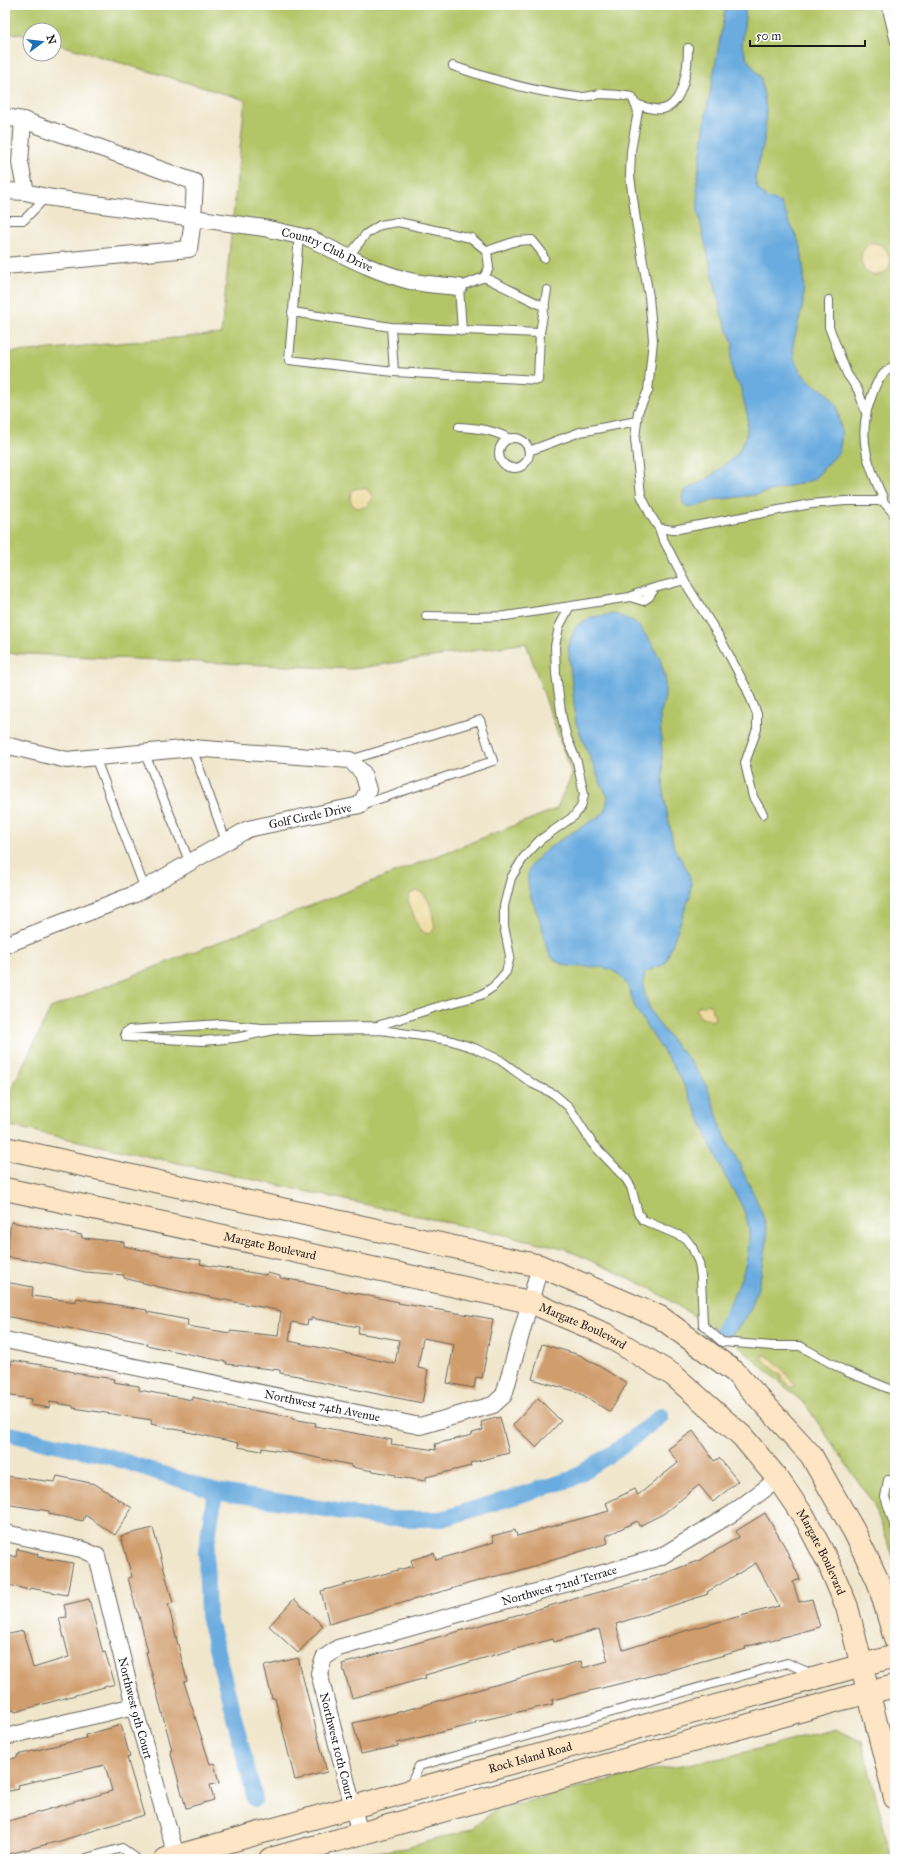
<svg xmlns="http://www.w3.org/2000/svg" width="900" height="1864" font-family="'IM FELL Great Primer',serif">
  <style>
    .green { fill: #b4c568; stroke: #687042 }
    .sand { fill: #eeda9e; stroke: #857b5d }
    .water { fill: #6bacdf; stroke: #44647e }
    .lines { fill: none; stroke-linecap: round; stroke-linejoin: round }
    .canal { stroke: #6bacdf; stroke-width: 16 }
    .building { fill: #d09d6d; fill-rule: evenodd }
    .lane-casing { stroke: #66635a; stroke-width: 10 }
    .street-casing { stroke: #66635a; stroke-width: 18 }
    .secondary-casing { stroke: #66635a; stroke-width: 24 }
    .lane { stroke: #fff; stroke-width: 8 }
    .street { stroke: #fff; stroke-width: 16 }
    .secondary { stroke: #fde5c5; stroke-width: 22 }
    .labels { text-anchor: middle; stroke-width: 3.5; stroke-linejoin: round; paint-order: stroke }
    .street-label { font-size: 12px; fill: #1c1c1c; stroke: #fff }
  </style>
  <rect width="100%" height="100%" fill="#fff"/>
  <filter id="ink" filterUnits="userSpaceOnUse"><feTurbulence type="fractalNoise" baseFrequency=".025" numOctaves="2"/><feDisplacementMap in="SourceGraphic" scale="8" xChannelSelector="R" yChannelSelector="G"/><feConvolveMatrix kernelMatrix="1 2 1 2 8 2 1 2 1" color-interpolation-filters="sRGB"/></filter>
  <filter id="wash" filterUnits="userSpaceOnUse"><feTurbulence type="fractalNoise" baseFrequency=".012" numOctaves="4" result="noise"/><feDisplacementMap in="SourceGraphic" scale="16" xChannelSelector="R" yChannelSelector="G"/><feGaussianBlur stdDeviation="0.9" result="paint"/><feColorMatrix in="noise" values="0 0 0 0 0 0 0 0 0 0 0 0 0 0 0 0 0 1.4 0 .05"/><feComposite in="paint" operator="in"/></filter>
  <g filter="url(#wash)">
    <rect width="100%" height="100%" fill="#f0e6cc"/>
    <!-- green -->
    <path class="green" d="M5 5H891L895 18V1561L873 1503 805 1404 729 1338 648 1287 563 1248 10 1126 11 1090 51 1008 556 809 572 775 526 643 353 669 5 653V353L221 334 245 100 54 43V30H30V36L5 32Z
      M836 1729 862 1742 892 1859H341L360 1854 406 1848 471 1829 495 1810 641 1772 722 1758Z"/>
    <!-- sand -->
    <path class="sand" d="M870 243C884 242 892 253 890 267 871 290 848 260 870 243Z
      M359 488 367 489 372 496V500L365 507 358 508C349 505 349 498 352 490Z
      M417 891C431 893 432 916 435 927L431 933 427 934 419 929 408 900 410 894Z
      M707 1004 711 1005 712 1012 715 1015 714 1020 712 1021 707 1018H701L696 1010 699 1005 704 1007Z
      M764 1354C778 1361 785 1373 795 1384L794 1387 792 1388 781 1379V1375L767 1364 762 1358Z"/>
    <!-- water -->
    <path class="water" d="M726 5H746L742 46 747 59 761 78 766 109 765 137 755 179 758 189 765 197 781 203 801 247 804 274 803 304 793 345 794 359 801 372 811 383 827 393 837 406 842 435 839 452 813 480 755 495 715 500 691 508 684 505 682 498 684 491 707 479 737 455 746 437 748 418 740 386 733 377 731 362 733 343 722 316 698 212 697 182 706 115Z
      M615 614 635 622 649 639 660 659 665 677V697L660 715 664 796 674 848 688 871 691 883 690 896 665 964 645 972C636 1011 675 1040 696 1069 711 1088 714 1110 723 1132 728 1146 737 1157 742 1170 751 1188 766 1216 767 1235 767 1252 757 1297 749 1312 745 1320 738 1327 733 1334L720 1323C735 1294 754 1258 748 1225 745 1205 731 1189 723 1172 709 1143 698 1112 683 1083 669 1058 652 1036 638 1012 629 998 633 988 619 975 603 960 577 972 560 963 543 955 546 938 541 924 536 907 526 892 528 874 530 851 588 826 605 812L608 797 600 782 576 723 568 646 576 626 591 617Z"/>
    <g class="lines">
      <!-- canal -->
      <path class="canal" d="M722 1333 736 1309
        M5 1433 108 1456 215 1491 386 1519H442L572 1479 620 1448 661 1416
        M215 1491 206 1552 208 1616 255 1799"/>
    </g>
    <g id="blocks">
      <!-- building -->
      <path class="building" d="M11 1222 82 1235V1238L124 1242V1246L165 1255 201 1260 200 1264 266 1275 267 1273 280 1276V1278L305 1282V1283L399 1302 398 1303 493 1319 482 1378 476 1377 474 1388 447 1383 454 1344 423 1338 418 1368 428 1370 422 1403 304 1379V1377L280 1373V1370L226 1364 227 1362 146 1345 147 1343 5 1316V1282L33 1287 32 1296 76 1302V1298L147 1310V1312L188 1320 187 1326 230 1333V1331L278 1336 281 1311 159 1287 124 1278V1275L85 1272 47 1263 6 1257ZM311 1318 359 1327 358 1333 399 1340 395 1364 289 1341 292 1322 307 1325 308 1320 311 1321Z
        M542 1344 580 1355 627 1383 610 1412 578 1392 532 1379Z
        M11 1360 54 1367 73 1372V1373L114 1379 113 1382 139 1386V1390L192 1400V1397L228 1405V1406L292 1417V1419L316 1423 315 1426 392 1440 391 1444 436 1450 435 1444 472 1435V1433L483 1430 481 1422 500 1417 509 1453 470 1463 471 1466 426 1477V1481L396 1477V1475L351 1467V1465L304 1455 262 1448V1451L238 1447 239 1443 151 1424 152 1420 73 1408V1406L50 1402 49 1408 31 1405 32 1399 5 1395V1365L11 1366Z
        M538 1398 561 1421 536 1447 513 1425Z
        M693 1431 714 1461 719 1458 738 1481 713 1502 699 1485 663 1514 639 1526 637 1521 606 1536 608 1543 511 1573 492 1577 329 1624 321 1591 413 1566 411 1560 434 1553 436 1560 482 1546 494 1542 492 1536 515 1530 517 1536 609 1511 606 1503 635 1489 638 1495 678 1463 668 1449Z
        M5 1476 55 1482 57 1476 95 1484 132 1508 115 1535 85 1515 83 1521 49 1514V1511L5 1504Z
        M765 1513 784 1545 800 1579 793 1582 799 1602 812 1599 820 1627 745 1647 746 1649 631 1681 552 1700 553 1704 475 1722V1724L397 1743 398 1746 361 1754 353 1723 399 1712 552 1669 581 1661 583 1668 608 1661 599 1629 554 1642 553 1639 512 1650 425 1675 426 1678 352 1698 342 1664 663 1574 700 1560 739 1537 736 1531ZM756 1563 779 1606 695 1628 623 1650 616 1624 708 1594 707 1592Z
        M153 1528 173 1603 168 1604 187 1681 184 1682 210 1764 214 1763 219 1783 210 1785 214 1800 186 1808 170 1750H172L146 1652H148L138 1612H137L128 1578 132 1577 121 1536Z
        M17 1549 38 1554 37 1557 73 1563 67 1595 30 1588 29 1590 5 1584V1554L16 1557Z
        M89 1599 103 1653 105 1652 115 1684 15 1712 14 1710 5 1712V1635L23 1631 33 1668 69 1657 59 1618 67 1617 64 1605Z
        M294 1599 323 1626 298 1653 269 1626Z
        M298 1658 327 1772 295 1780 275 1698H272L264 1666Z
        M121 1725 130 1757 127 1758 144 1815 60 1841 5 1855V1822L112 1791 105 1765 18 1785 19 1789 5 1792V1761L18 1757 17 1755 86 1738 85 1735Z"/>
    </g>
  </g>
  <g filter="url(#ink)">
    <use href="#blocks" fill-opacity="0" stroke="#66635a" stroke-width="1"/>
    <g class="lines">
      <!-- lane casing -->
      <g class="lane-casing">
        <path id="lane" d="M886 5 895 42
          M453 66C493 80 535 92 577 97 585 98 593 95 601 94 612 94 622 95 632 97L638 111 631 151 630 176 636 221 649 297 653 340 648 391 638 412 635 439 641 495 651 516 659 528 673 530 811 504 845 501H878L883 498C870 468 859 444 867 411
          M635 104C643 106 654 111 663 109 684 104 688 66 688 48
          M5 220H24L46 197
          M487 251 516 241 532 240 541 251 544 258
          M348 257 366 234 380 225 398 222 471 238 487 251 489 268 484 277 459 287 462 331
          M484 277 545 307
          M829 300V327L847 374 858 390 866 413C874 392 874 377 895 365
          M292 312 391 327 540 333 538 380 394 372 289 360 299 235
          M391 327 394 372
          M540 333 547 290
          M459 427C478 428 493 430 510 439
          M499 453a15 15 0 1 1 30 0a15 15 0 1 1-30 0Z
          M529 451 580 432 637 421
          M881 499 895 515
          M659 528 662 537 688 587 720 638 746 687 757 714V729L745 763 753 797 763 814
          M630 597 643 601 649 597 655 588
          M570 606 559 627 555 646 556 674 562 718 567 738 577 762 584 794 581 807 574 816 540 840 524 857 511 878 504 906V926L510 956 506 972 493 987 481 995 434 1008 377 1026 262 1028 221 1024 129 1030 125 1033 126 1037 203 1041 235 1038 280 1029 310 1031 381 1030 449 1040 474 1048 500 1060 533 1084 554 1094 569 1107 592 1143 626 1179 631 1187 638 1213 643 1220 685 1238 692 1247 699 1263 701 1277 703 1325 722 1342 772 1346H800L845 1371 895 1391
          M426 616 475 617 506 616 630 597C647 588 666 586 684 580
          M192 748 226 841
          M144 752 190 863
          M95 757 145 889
          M350 760 480 720 493 761 361 805
          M888 1480 885 1497 895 1527
          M409 1788 419 1766 787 1663 812 1674
          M83 1859 122 1848 137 1859"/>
      </g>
      <!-- street casing -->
      <g class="street-casing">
        <g id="street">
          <path d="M5 117 23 120 195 182 193 219 189 249 5 266"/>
          <path d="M23 120 20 163 26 192"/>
          <path id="s1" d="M5 191 26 192 46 197 264 228 309 238C342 254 374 272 410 281 426 285 443 285 459 287"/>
          <path d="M5 745 67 760 192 748 350 760 363 773 368 790 360 805 248 829 135 894 5 945"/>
          <path id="s2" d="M5 1340 420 1426 493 1405 504 1395 540 1266"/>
          <path id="s3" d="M5 1533 81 1549 97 1556 134 1706 177 1859"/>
          <path d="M5 1737 134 1706"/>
          <path id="s4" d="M360 1835 319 1673 324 1658 338 1648 660 1557 733 1513 778 1479"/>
        </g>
      </g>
      <!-- secondary casing -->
      <g class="secondary-casing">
        <g id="secondary">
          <path d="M5 1148 540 1266 660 1317 735 1372 811 1455 855 1533 878 1581 895 1639"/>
          <path id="s5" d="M5 1189 530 1302 605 1334 673 1375 742 1436 778 1479 806 1520 829 1564 847 1607 895 1798"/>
          <path id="s6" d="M166 1859 895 1656"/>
          <path d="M270 1859 846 1698 895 1686"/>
        </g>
      </g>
      <!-- lane -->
      <use href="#lane" class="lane"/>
      <!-- street -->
      <use href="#street" class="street"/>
      <!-- secondary -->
      <use href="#secondary" class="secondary"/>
    </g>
  </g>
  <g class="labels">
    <!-- street labels -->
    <g class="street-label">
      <text dy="4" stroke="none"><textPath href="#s1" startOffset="329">Country Club Drive</textPath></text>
      <text transform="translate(310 816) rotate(-12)" y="4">Golf Circle Drive</text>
      <text dy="4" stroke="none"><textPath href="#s5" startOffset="271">Margate Boulevard</textPath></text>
      <text dy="4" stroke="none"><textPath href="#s5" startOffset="595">Margate Boulevard</textPath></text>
      <text dy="4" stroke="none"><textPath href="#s2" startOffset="324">Northwest 74th Avenue</textPath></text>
      <text dy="4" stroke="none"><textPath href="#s5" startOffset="931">Margate Boulevard</textPath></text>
      <text dy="4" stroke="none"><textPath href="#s4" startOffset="430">Northwest 72nd Terrace</textPath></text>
      <text dy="4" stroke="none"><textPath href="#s3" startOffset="252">Northwest 9th Court</textPath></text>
      <text transform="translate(337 1746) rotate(76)" y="4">Northwest 10th Court</text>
      <text dy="4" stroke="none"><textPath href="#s6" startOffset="378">Rock Island Road</textPath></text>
    </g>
  </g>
  <!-- margin -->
  <rect width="900" height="1864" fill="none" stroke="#fff" stroke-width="20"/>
  <!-- north arrow -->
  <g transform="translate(42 42) rotate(75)"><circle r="19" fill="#ffffff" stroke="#a4a4a4"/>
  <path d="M0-3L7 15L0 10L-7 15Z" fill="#1f6fb2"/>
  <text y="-6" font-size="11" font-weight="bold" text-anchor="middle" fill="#1c1c1c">N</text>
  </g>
  <!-- scale -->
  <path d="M750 40v6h115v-6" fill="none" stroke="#1c1c1c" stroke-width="2"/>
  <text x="756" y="40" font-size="12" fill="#1c1c1c" stroke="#ffffff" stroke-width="3" paint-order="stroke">50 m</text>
</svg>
